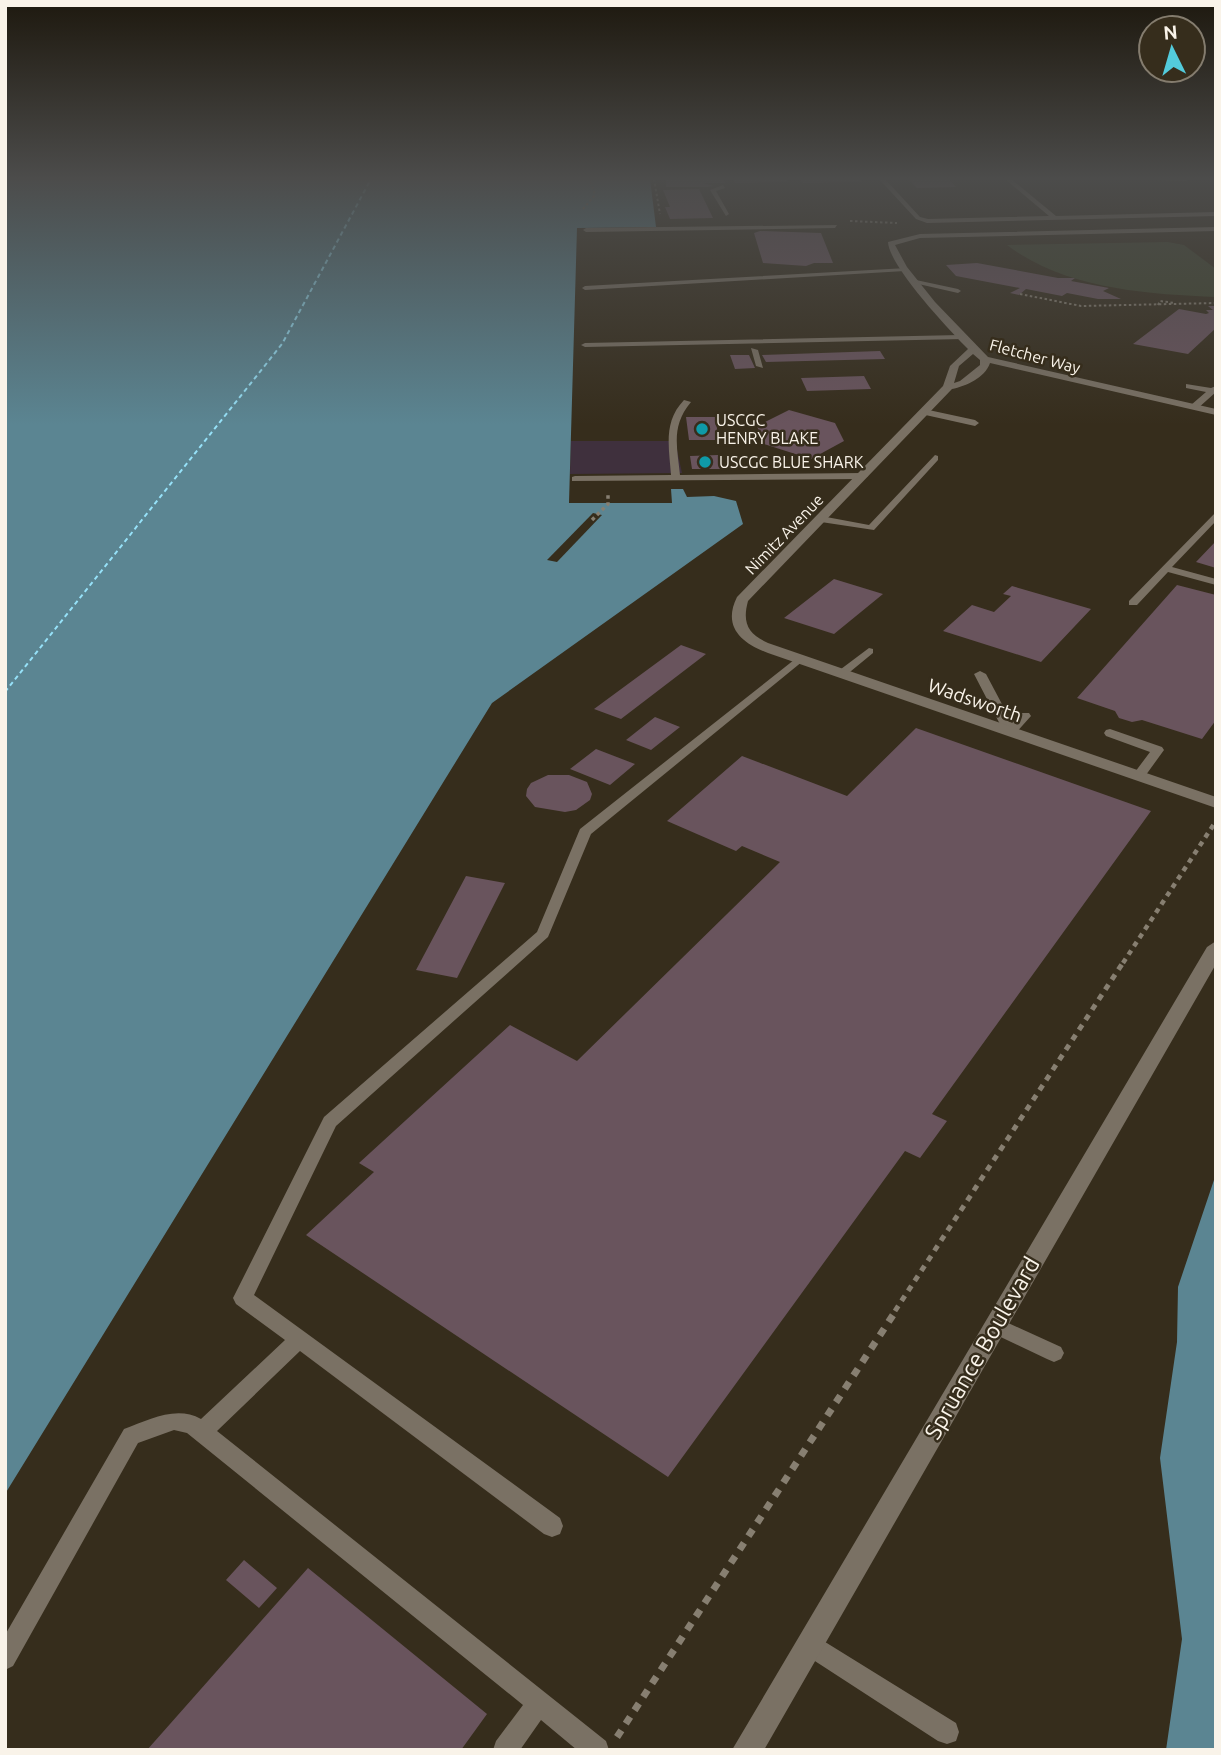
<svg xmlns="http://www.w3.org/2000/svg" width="1221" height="1755" font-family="Ubuntu,sans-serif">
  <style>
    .industrial { fill: #3f303d }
    .green { fill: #40452e }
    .water { fill: #5b8592 }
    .pier { fill: #362d1c }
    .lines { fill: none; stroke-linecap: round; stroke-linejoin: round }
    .ferry { stroke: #96e1f8; stroke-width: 2; stroke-dasharray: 4.5 3.5; stroke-linecap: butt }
    .building { fill: #69545d }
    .path-far4 { stroke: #877f71; stroke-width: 2; stroke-dasharray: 2.5 2.5; stroke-linecap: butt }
    .path-far3 { stroke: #877f71; stroke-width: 3.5; stroke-dasharray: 3.5 3.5; stroke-linecap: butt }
    .path-far2 { stroke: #877f71; stroke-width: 4.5; stroke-dasharray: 5 5; stroke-linecap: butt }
    .path-far1 { stroke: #877f71; stroke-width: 5; stroke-dasharray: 6 6; stroke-linecap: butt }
    .path { stroke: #877f71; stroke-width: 7; stroke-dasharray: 8 8; stroke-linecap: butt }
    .service { fill: #7a7164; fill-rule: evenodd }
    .minor { fill: #7a7164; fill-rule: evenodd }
    .culture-dot { fill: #0f9aa8; stroke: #362d1c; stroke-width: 2.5 }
    .labels { text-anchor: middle; stroke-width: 5; stroke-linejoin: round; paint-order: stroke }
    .far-street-label { font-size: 16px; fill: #f9f3e9; stroke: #362d1c }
    .far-poi-label { font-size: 16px; fill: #f9f3e9; stroke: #362d1c; text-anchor: start }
    .street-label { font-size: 19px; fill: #f9f3e9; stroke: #362d1c }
    .near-street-label { font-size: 23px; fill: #f9f3e9; stroke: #362d1c }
  </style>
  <rect width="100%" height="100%" fill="#362d1c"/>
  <!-- industrial -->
  <path class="industrial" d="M571 441H675L682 473 570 474Z"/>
  <!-- green -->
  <path class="green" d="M1168 242 1184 245 1216 269V297C1146 294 1065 289 1007 245Z"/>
  <!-- water -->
  <path class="water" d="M5 179H650L656 227 577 228 569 503H672L671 489H683L687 497 714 496 736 501 743 524 492 703 5 1494Z
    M1216 1174V1750H1166L1182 1639 1160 1458 1177 1342 1178 1287Z"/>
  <!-- pier -->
  <path class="pier" d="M593 513 602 515 557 562 547 560Z"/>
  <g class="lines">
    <!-- ferry -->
    <path class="ferry" d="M5 692 282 344 371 179"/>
  </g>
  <!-- building -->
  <path class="building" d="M666 179H723L725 183H703L714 186 708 187H666Z
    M732 179H787L789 182 735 183Z
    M800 179H860L862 182 803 183Z
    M949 179 956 187 917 188 909 180Z
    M699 189 713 218 670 219 665 207H670L663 190Z
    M760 231 821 233 833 263H814L806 266 763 263 754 233Z
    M977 263 1058 278H1075L1071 281 1109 288 1103 291 1121 299H1098L1067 293 1062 296 1026 289 1019 295 1010 293 1020 288 956 276 946 265Z
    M1208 306H1216V328L1188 354 1133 344 1179 309 1206 314 1209 313 1206 310H1213Z
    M880 351 885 359 766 362 762 355Z
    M730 355H749L755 368 735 369Z
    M864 376 871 389 807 391 801 378Z
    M789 410 835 423 844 441 811 459 764 444 757 426Z
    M686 417H715L719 440H689Z
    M718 455 721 469H692L690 456Z
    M1216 541V568L1196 562Z
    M834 579 883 594 834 634 784 618Z
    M1177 585 1216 595V720L1202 739 1142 720 1132 722 1119 718 1115 711 1077 698Z
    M1012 586 1091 609 1041 662 943 631 972 605 994 612 1011 596 1003 594Z
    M681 645 706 654 621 719 594 709Z
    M655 717 680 727 651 750 626 740Z
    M916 728 1151 811 932 1114 947 1121 920 1158 905 1151 668 1477 306 1235 374 1172 359 1163 510 1025 577 1061 780 862 742 846 736 851 667 821 742 756 847 796Z
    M596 749 635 764 610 785 570 769Z
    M548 775H569L587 782 592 794 590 800 576 810 565 812 535 807 526 796 527 789 531 783Z
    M466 876 505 883 457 978 416 970Z
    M244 1560 277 1588 259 1608 226 1580Z
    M308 1568 487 1714 461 1750H147Z"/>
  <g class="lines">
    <!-- path-far4 -->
    <path class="path-far4" d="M654 179 660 214
      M583 209 595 195 590 179
      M850 221 897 223
      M1020 294 1081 306 1216 303
      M1158 305 1160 301 1175 303"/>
    <!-- path-far3 -->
    <path class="path-far3" d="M592 520 608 504V492"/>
    <!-- path-far2 -->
    <path class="path-far2" d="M1123 963 1216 821"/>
    <!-- path-far1 -->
    <path class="path-far1" d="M895 1311 1124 961"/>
    <!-- path -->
    <path class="path" d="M617 1737 897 1309"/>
    <!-- service -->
    <path class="service" d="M879 179H885L920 217 928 219 1049 216 1005 179H1011L1056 216 1216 212V216L927 223 916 219Z
      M1124 179H1189L1186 181Z
      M723 185 725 188 716 191 729 214 726 216 710 190Z
      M837 225 835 228 586 232 583 230 586 228Z
      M907 268 905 271 585 290 582 288 585 286Z
      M916 280 958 289 961 291 958 293 914 283Z
      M960 335 964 337 963 339 585 347 581 345 585 343Z
      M751 348 758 350 763 368 756 366Z
      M1186 384 1211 388 1216 386V392L1197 409H1191V405L1206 392 1186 388Z
      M684 400 691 402C671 426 677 446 680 475L863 473 868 476 863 479 572 481V477L575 476 671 475C669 447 663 422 684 400Z
      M924 409 975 420 979 423 975 426 921 414 920 412Z
      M935 455 938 456V460L874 530 821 522 816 519 821 516 869 525Z
      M1216 512V521L1172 567 1216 579V585L1168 572 1137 605H1129V601Z
      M869 648 873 649V653L845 676H837V672Z
      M799 656 805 659 803 661 591 834 548 937 336 1126 254 1295 560 1518 563 1526 560 1534 552 1537 544 1534 300 1351 217 1431 606 1741 609 1750H577L541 1720 520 1750H493L496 1741 523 1705 187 1433 174 1430 138 1443 13 1666 5 1670V1635L124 1429C149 1420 176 1405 201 1419L285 1340 236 1304 233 1298 324 1117 537 932 580 829Z
      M980 671 986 674 1012 723 1021 713H1029L1031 716 1014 735H1006L1004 732 974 674Z
      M1110 729 1162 747 1164 750 1143 779H1133L1132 776 1150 752 1106 736 1104 733 1106 730Z
      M995 1317 1061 1347 1064 1353 1061 1359 1054 1362 1047 1359 988 1331 985 1325 988 1319Z
      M809 1632 956 1723 959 1732 956 1741 947 1744 938 1741 801 1652 797 1644 801 1636Z"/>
    <!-- minor -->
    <path class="minor" d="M1216 227V231L920 238 895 245 907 267 935 302 988 357 1216 409V415L990 363C985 378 966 386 952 389L748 601C742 623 748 634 768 643L1216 797V808L768 653C742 643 722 627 737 597L943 386 950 366 968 349C949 330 889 266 888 242L920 234ZM973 354 980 360V365L960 381 954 383 959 366Z
      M1216 941V964L764 1750H732L1207 947Z"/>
  </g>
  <!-- sky -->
  <linearGradient id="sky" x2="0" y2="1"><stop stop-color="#1e190f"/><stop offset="0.42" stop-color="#4c4c4b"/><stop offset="1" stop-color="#4c4c4b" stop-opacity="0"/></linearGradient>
  <rect width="1221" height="425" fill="url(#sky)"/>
  <!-- markers -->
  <g class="culture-dot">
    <circle cx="702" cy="429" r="7"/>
    <circle cx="705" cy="462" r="7"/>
  </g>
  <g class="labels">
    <!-- far-street labels -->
    <g class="far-street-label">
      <text transform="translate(1035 356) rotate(15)" y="6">Fletcher Way</text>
      <text transform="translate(784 534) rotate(-46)" y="6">Nimitz Avenue</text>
    </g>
    <!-- far-poi labels -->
    <g class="far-poi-label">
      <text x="716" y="426">USCGC<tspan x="716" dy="18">HENRY BLAKE</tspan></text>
      <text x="719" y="468">USCGC BLUE SHARK</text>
    </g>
    <!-- street labels -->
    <g class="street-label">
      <text transform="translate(975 700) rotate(19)" y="7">Wadsworth</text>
    </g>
    <!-- near-street labels -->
    <g class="near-street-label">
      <text transform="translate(982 1348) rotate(-60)" y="8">Spruance Boulevard</text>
    </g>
  </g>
  <!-- border -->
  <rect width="1221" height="1755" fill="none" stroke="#f9f3e9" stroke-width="14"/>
  <!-- north arrow -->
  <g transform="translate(1172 49) rotate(355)"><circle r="33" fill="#362d1c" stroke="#847c6e" stroke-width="2"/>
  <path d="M0-5L12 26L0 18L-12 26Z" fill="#53cbdb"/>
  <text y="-10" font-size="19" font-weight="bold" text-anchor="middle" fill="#f9f3e9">N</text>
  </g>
</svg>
